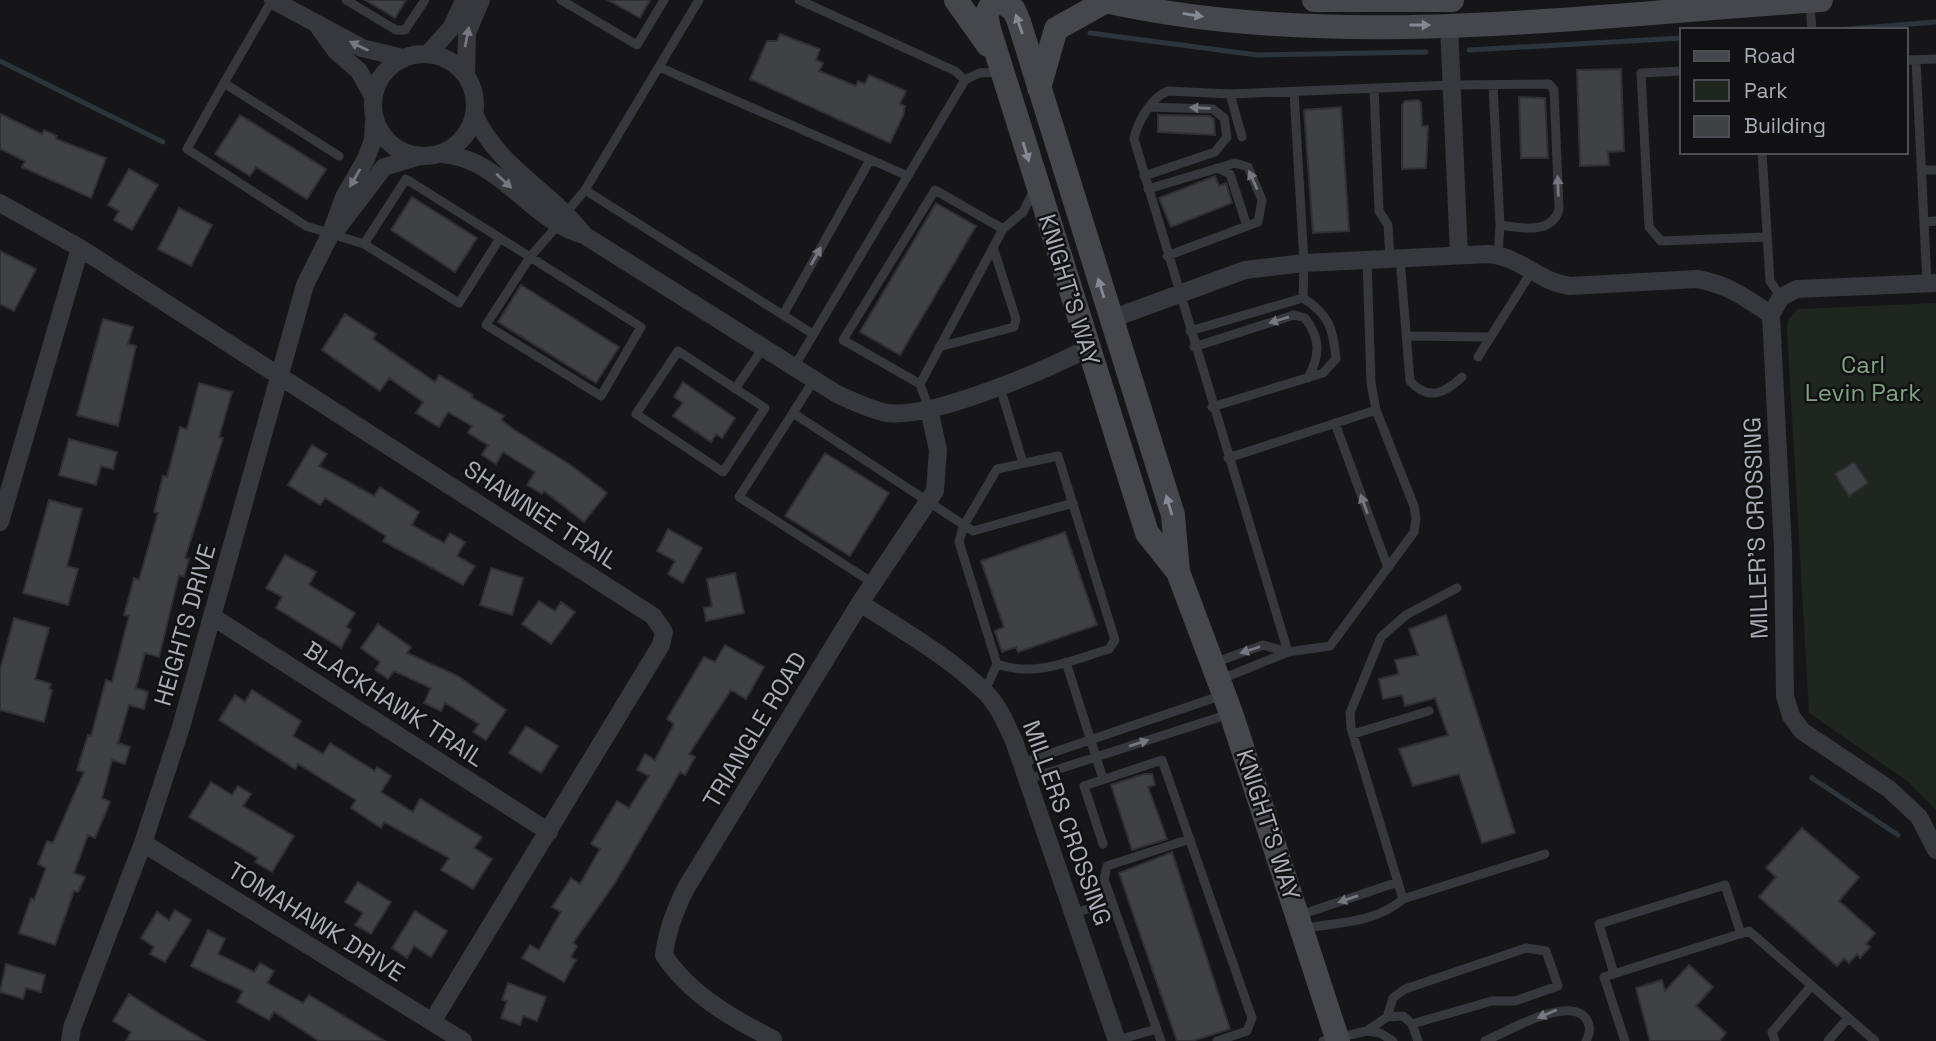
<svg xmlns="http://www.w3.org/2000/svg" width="1936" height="1041" font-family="'Space Grotesk',sans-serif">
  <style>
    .green { fill: #1e261f }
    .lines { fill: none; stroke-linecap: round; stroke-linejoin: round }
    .stream { stroke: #2c353c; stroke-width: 5 }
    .building { fill: #404145; stroke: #303034; stroke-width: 2 }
    .service { stroke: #37383d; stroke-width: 9 }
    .minor { stroke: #37383d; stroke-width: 18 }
    .secondary { stroke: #45474d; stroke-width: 24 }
    .oneway { fill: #858993 }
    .oneway2 { fill: #757881 }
    .labels { text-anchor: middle; stroke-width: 5; stroke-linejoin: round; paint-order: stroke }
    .street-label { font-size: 24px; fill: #a8adb8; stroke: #111113 }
    .park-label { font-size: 24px; fill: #7fa381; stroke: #111113 }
  </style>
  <rect width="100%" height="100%" fill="#161618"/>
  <!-- green -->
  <path class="green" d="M1936 303V810L1906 780 1809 713 1787 330 1788 320 1798 309Z"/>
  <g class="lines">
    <!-- stream -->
    <path class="stream" d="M1837 30 1936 22
      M1090 33 1257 55 1426 52
      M1469 50 1682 38
      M0 61 163 142
      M1812 778 1898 835"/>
  </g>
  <!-- building -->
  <path class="building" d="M365 0H406L395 18Z
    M608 0H650L640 18Z
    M780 34 820 49 816 60 823 63 819 71 856 86 858 81 865 84 869 75 906 91 900 104 905 106 903 116 890 143 750 79 767 41H777Z
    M1621 69 1624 151 1608 152 1609 165 1580 166 1577 70Z
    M1519 97 1545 98 1548 158H1521Z
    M1418 100 1421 103 1422 126H1428L1426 168 1402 169V105L1405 101Z
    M1341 107 1349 231 1313 233 1304 110Z
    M0 114 42 134 44 130 57 136 56 139 106 158 91 198 22 167 25 161 0 149Z
    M240 115 326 169 307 199 256 167 250 176 215 154Z
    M1158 115 1210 116 1214 119 1215 135 1158 132Z
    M129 169 158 185 132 230 114 220 119 211 108 205Z
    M1215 176 1219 186 1226 183 1232 203 1171 227 1159 198Z
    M412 197 477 238 455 272 391 230Z
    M936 203 976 226 900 355 860 332Z
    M179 208 212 225 191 266 158 249Z
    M0 251 36 269 14 311 0 304Z
    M521 285 619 347 596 383 498 322Z
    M345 314 376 334 373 339 435 382 439 375 473 395 471 397 504 416 501 420 516 431 572 466 607 493 584 522 544 491 542 494 527 485 535 472 503 452 496 464 482 455 488 445 468 433 472 426 448 412 439 427 416 413 423 402 389 378 380 391 322 350Z
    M103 319 133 327 128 344 136 346 118 426 77 415Z
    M683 382 735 418 722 438 716 434 711 442 673 416 683 403 674 397Z
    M199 383 232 392 219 437 223 438 185 558 189 559 184 577 179 575 159 657 145 653 136 688 148 692 144 709 129 705 118 743 130 747 125 764 112 760 102 798 110 802 95 838 88 835 74 873 85 877 78 892 74 891 55 945 19 933 31 898 34 900 46 868 38 864 47 841 53 843 84 772 77 770 88 735 91 736 106 680 112 682 129 616 124 615 134 578 139 580 158 513 154 512 163 476 167 477 180 427 187 429Z
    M69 439 117 452 113 469 101 466 96 485 59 475Z
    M312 445 327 454 319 466 374 496 380 487 419 512 412 525 444 543 450 533 465 542 457 556 475 566 463 585 383 541 386 536 325 498 320 505 288 485Z
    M825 453 889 493 850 556 785 516Z
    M1854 462 1868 483 1849 496 1835 474Z
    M49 500 82 509 67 566 78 569 68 605 23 593Z
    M668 529 702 548 683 583 668 574 675 561 657 551Z
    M1065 532 1097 625 1018 652 1016 647 1002 652 995 631 1004 627 981 561Z
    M285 555 316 572 309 585 355 613 346 627 351 630 341 648 276 608 282 597 266 588Z
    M491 568 523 578 512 615 480 605Z
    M735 573 744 613 706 621 704 608 712 606 707 579Z
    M539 601 555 611 561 602 575 612 551 644 522 624Z
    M1446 615 1515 833 1482 843 1459 774 1413 786 1399 749 1448 735 1435 698 1405 706 1402 695 1383 699 1379 679 1399 674 1395 660 1418 655 1409 629Z
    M14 618 49 628 35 679 51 684 49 689 52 690 44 722 0 710V670Z
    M378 624 411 647 407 653 458 676 506 710 486 740 473 732 479 724 445 703 441 711 424 703 431 688 394 671 388 679 375 670 380 662 361 648Z
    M725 645 764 667 746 699 731 690 689 754 695 757 685 775 680 772 615 883 573 943 577 946 571 957 576 960 564 982 522 958 530 945 539 950 561 912 552 907 571 878 580 884 600 849 591 844 617 801 629 808 649 776 637 770 645 754 655 760 674 724 667 719 704 657 715 662Z
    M252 690 301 721 293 736 323 754 330 743 375 771 377 767 391 776 381 792 413 812 420 799 482 837 474 848 492 859 473 889 441 870 449 858 384 822 381 828 351 808 356 800 298 764 295 769 219 720 235 695 245 702Z
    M526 726 558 746 541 773 509 753Z
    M1144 774H1152L1155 785 1148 787 1167 839 1132 850 1111 785Z
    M211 782 232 795 238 786 251 794 243 806 294 836 272 872 255 862 258 858 189 817Z
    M1802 828 1859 877 1839 901 1875 933 1866 944 1870 947 1860 958 1857 954 1849 963 1844 958 1837 966 1759 897 1776 877 1766 868Z
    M1172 852 1230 1029 1192 1041H1177L1119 873Z
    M358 882 391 902 371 934 355 925 363 913 345 902Z
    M175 910 191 920 165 962 150 954 154 947 141 938 157 912 169 920Z
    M415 911 447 931 431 957 414 946 407 958 392 948Z
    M208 930 225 939 218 954 254 972 260 963 274 971 267 983 303 1003 309 995 385 1041H319L274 1012 269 1020 237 1002 243 991 191 966Z
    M6 964 45 975 41 992 26 988 23 999 0 992Z
    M1689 965 1713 987 1696 1006 1726 1033 1720 1041H1650L1636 988 1662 980 1665 991Z
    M508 983 546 997 537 1021 523 1016 520 1025 501 1018 507 1001 502 1000Z
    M129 994 160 1014 205 1041H126L131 1032 113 1021Z"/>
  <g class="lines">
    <!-- service -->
    <path class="service" d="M346 0 396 30H405L425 0
      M561 0 637 45 664 0
      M799 0 955 71 965 80
      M1810 4 1812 30
      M1906 60 1936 59
      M1916 60 1927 284
      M659 67 908 176
      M1682 71 1641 73 1649 227 1661 241 1766 237
      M224 83 272 0
      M1493 85 1500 225 1498 255
      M1374 88 1379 211 1388 225 1390 258
      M1230 94 1242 137
      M1762 152 1770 281 1781 297
      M339 156 224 83 187 149 306 226 364 244 459 303 500 238
      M1217 168 1230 174 1247 226
      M1921 170H1936
      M1144 176 1215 152 1227 137 1224 118 1213 109 1150 107
      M1148 189 1235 163 1248 167 1262 200 1258 222 1167 256
      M585 190 813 334
      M566 213 585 190 699 0
      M1924 222 1936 221
      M1003 229 935 190 843 340 920 384 1003 229 1023 212 1035 188
      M364 244 406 179 530 257 557 226
      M530 257 641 327 601 396 486 325Z
      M1400 258 1410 381C1428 401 1444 394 1462 377
      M1367 260 1371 383 1376 410 1414 506 1416 519 1414 532 1330 646 1288 652 1134 139C1137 122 1152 97 1168 91L1230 94 1452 85 1549 84 1554 90 1559 209C1552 235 1521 228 1500 225
      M783 315 870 160
      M1190 331 1303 298
      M1406 336 1490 337
      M939 347 1014 327 1016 319 993 247
      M1194 347 1294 315 1305 318C1321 339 1320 356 1308 378
      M678 351 765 408 723 472 636 414Z
      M1478 357 1532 271
      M794 367 965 80 979 73 999 72
      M814 380 739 497 873 583
      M920 384 929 409
      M1000 387 1023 463
      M735 389 763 348
      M1212 407 1323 373 1336 359C1333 329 1330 315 1303 298L1304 263 1294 92
      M793 413 973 531 1073 503
      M1335 423 1388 568
      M1058 456 1115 640 1109 649C1072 660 1036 678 997 664L959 542 963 527 997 469Z
      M1228 458 1376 410
      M1066 662 1103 779
      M1214 663 1263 645 1288 652 1219 680
      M985 691 997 664
      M1353 734 1429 711
      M1022 763 1223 695
      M1028 779 1229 714
      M1103 844 1084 786 1162 760 1252 1018 1247 1031 1217 1041
      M1403 899 1351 728 1350 713 1381 637 1406 615 1457 588
      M1073 913 1112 903
      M1300 915 1398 882
      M1305 928C1337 923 1378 922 1403 899L1545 854
      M1614 974 1599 924 1725 885 1741 934
      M1387 1017 1393 998 1405 989 1526 948 1546 951 1558 986 1515 1001H1492L1412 1024
      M1367 1031 1380 1033 1393 1041
      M1117 1040 1157 1029
      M1161 1041 1104 879 1107 866 1190 839
      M1323 1041 1367 1031 1387 1017 1403 1016 1412 1024 1418 1041
      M1485 1041C1507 1032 1571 993 1587 1020 1591 1027 1590 1034 1586 1041
      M1625 1041 1604 977 1749 931 1875 1041
      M1775 1041 1772 1032 1811 986
      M1828 1041 1848 1018"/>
    <!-- minor -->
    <path class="minor" d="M273 0 362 48 403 58
      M1449 25 1459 255
      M320 29 336 51 359 71 373 96
      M373 105a51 51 0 1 1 102 0a51 51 0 1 1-102 0Z
      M428 54 452 27 464 0
      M466 76 467 33 481 0
      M474 114C498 168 550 190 584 235
      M443 154C502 159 529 220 584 235L837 394C853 401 870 410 888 413 931 419 1046 370 1086 349
      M0 203 80 248 653 616 664 632 661 645 432 1022
      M339 226 384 167 417 157
      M1936 283 1797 289 1781 297 1771 315 1783 550 1785 696 1791 716 1802 731 1889 789 1919 817 1936 850
      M1111 319 1245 270 1304 263 1489 254C1521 257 1539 282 1570 286L1697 279C1727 284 1746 298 1771 315
      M0 522 80 248
      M860 603C902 630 948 656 984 691 998 704 1006 724 1014 741L1117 1041
      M213 617 549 832
      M143 843 463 1041
      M773 1039C733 1019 689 994 664 955 667 930 675 910 686 888L860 603 935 491 938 450 929 409
      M70 1041 72 1028 143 843 181 727 305 285 331 233 344 197 366 159 373 140 374 121"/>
    <!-- secondary -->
    <path class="secondary" d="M956 0 988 45
      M994 0 986 15 989 29 1147 533 1178 572
      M999 0 1014 10 1019 22 1173 515 1178 572 1231 713 1338 1041
      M1101 0C1333 53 1586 15 1821 0
      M1314 0H1452
      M1039 88 1056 29 1106 1"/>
  </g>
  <!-- one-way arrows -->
  <defs><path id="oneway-solid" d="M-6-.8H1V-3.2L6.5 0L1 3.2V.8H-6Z" transform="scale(1.75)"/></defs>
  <g class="oneway">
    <use href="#oneway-solid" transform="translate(1193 15) rotate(9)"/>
    <use href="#oneway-solid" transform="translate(1019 24) rotate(-109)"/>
    <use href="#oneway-solid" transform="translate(1420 25)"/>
    <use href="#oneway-solid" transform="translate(1026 152) rotate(73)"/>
    <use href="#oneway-solid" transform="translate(1101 288) rotate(-107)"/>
    <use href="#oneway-solid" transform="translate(1169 505) rotate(-106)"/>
  </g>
  <g class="oneway2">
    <use href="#oneway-solid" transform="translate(467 37) rotate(-79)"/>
    <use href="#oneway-solid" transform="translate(359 46) rotate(-154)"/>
    <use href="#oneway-solid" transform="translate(1200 108) rotate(-178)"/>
    <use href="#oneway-solid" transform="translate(355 178) rotate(120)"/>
    <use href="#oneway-solid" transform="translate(1253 180) rotate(-114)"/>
    <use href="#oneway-solid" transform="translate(504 181) rotate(43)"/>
    <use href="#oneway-solid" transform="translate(1558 186) rotate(-92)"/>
    <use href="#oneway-solid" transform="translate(816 256) rotate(-61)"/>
    <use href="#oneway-solid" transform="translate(1279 320) rotate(163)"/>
    <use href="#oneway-solid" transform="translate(1364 504) rotate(-110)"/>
    <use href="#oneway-solid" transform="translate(1250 650) rotate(162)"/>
    <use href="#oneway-solid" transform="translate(1139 743) rotate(-18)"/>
    <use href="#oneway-solid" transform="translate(1348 899) rotate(161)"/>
    <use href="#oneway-solid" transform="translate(1547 1014) rotate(157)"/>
  </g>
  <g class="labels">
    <!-- street labels -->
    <g class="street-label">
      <text transform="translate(1069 290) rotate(73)" y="8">KNIGHT'S WAY</text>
      <text transform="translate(541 515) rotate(33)" y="8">SHAWNEE TRAIL</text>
      <text transform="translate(1756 528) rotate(-92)" y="8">MILLER'S CROSSING</text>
      <text transform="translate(185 625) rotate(-74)" y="8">HEIGHTS DRIVE</text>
      <text transform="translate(394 704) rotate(33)" y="8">BLACKHAWK TRAIL</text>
      <text transform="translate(755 730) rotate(-59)" y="8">TRIANGLE ROAD</text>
      <text transform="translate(1067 823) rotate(70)" y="8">MILLERS CROSSING</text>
      <text transform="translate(1268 825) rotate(72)" y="8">KNIGHT'S WAY</text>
      <text transform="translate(316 922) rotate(32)" y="8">TOMAHAWK DRIVE</text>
    </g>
    <!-- park labels -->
    <g class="park-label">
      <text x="1863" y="373">Carl<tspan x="1863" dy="28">Levin Park</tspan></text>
    </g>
  </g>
  <!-- legend -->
  <rect x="1680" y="28" width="228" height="126" fill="#111113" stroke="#4d4f55" stroke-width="2"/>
  <rect x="1694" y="51" width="35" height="10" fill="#45474d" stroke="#4d4f55" stroke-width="2"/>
  <text x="1744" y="63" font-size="21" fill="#a8adb8">Road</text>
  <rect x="1694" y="80" width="35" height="21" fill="#1e261f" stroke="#4d4f55" stroke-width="2"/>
  <text x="1744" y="98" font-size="21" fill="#a8adb8">Park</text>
  <rect x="1694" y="116" width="35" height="21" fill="#404145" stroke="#4d4f55" stroke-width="2"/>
  <text x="1744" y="133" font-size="21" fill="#a8adb8">Building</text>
</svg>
